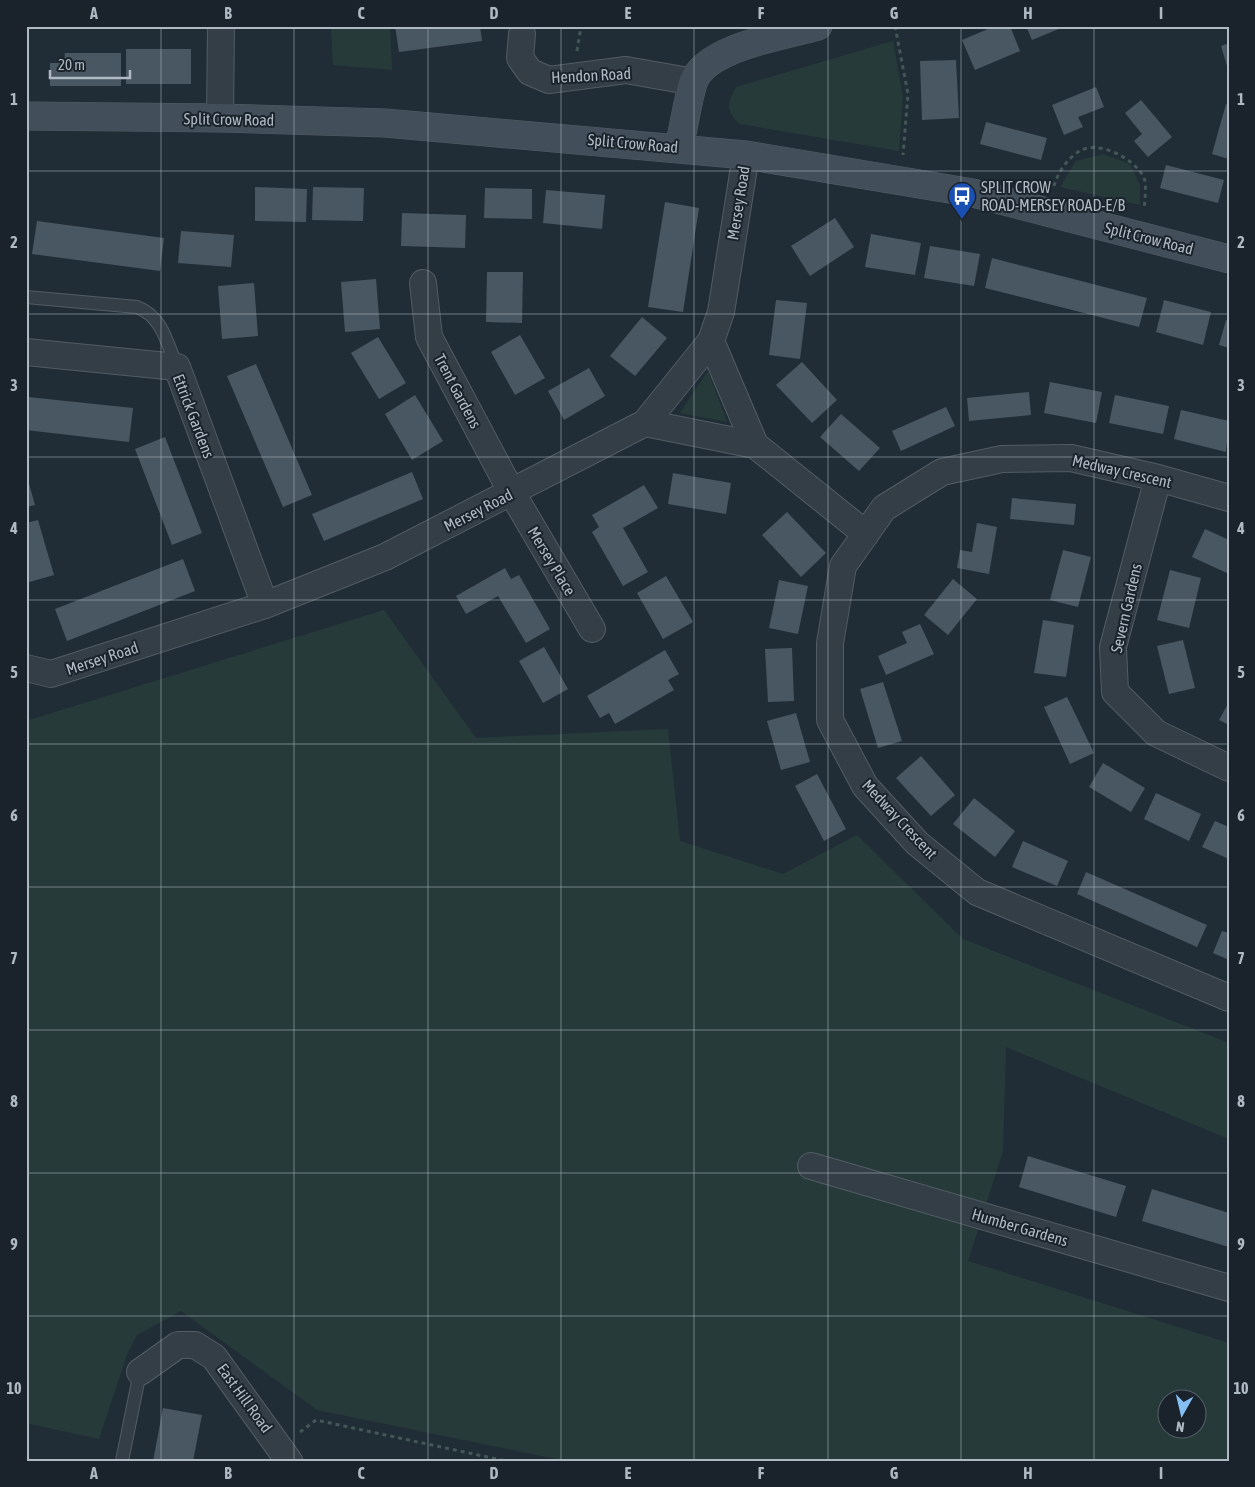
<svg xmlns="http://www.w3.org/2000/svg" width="1255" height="1487" font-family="'Asap Condensed',sans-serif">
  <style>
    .green { fill: #263b39; fill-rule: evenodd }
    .building { fill: #495762 }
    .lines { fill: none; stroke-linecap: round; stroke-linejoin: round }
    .lane-casing { stroke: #525c64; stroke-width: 14 }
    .street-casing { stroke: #525c64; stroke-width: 28 }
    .secondary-casing { stroke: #525c64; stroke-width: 29 }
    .path { stroke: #445757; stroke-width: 3; stroke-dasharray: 4 4; stroke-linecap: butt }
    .lane { stroke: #343e47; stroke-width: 12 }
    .street { stroke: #343e47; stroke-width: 26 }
    .secondary { stroke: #424e59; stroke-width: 28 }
    .grid { fill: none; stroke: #aeb9c3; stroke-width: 1; stroke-opacity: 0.55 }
    .labels { text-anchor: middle; stroke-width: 4; stroke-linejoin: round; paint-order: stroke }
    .street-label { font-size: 16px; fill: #aeb9c3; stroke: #1a232b }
    .poi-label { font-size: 16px; fill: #aeb9c3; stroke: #1a232b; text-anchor: start }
    .neatline { fill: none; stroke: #aeb9c3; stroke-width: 2 }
    .grid-label { font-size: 16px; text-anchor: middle; font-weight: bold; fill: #aeb9c3 }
  </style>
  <rect width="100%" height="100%" fill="#212d36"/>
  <!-- green -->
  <path class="green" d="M331 26H390L392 70 333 65Z
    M893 41 903 97 899 151 740 124C725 110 727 104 736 87Z
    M1103 154 1130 164 1140 185V205L1060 187 1076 161Z
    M708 371 727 422 680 413Z
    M384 610 476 738 668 729 680 841 783 874 857 835 963 939 1229 1043V1139L1006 1047 1003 1151 968 1261 1229 1343V1461H566L317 1410 181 1311 137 1335 128 1352 99 1439 26 1423V721ZM1168 1400H1198V1430H1168Z"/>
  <!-- building -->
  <path class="building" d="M395 26H480L482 41 399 52Z
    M995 26H1010L1020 51 975 70 962 40Z
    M1026 26H1066L1032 40Z
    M1229 43V69H1228L1221 46Z
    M126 49H191V84H126Z
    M65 53H121V86H50V63H64Z
    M956 60 959 118 922 120 920 61Z
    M1096 87 1104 107 1078 117 1083 127 1064 135 1052 105Z
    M1141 100 1172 137 1148 157 1134 141 1142 134 1125 113Z
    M1226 104 1229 105V159L1212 154Z
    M986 122 1047 138 1041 160 980 144Z
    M1166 165 1224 180 1218 203 1160 188Z
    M255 187 307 189 306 222 255 221Z
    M313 187 364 188 363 221 312 220Z
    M485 188 532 189V219L484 218Z
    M546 190 605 195 602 229 543 223Z
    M665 202 699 208 683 312 648 307Z
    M402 213 466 215 465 248 401 246Z
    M835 218 854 247 810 276 791 246Z
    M37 221 164 238 160 271 32 254Z
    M181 231 234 235 231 267 178 263Z
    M871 234 921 243 915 275 865 267Z
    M930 246 980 254 974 286 924 278Z
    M992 258 1147 298 1139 327 985 288Z
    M487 272H523L522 323 486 322Z
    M376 279 380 329 345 332 341 282Z
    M254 283 258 336 222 339 218 286Z
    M776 300 807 303 800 359 769 355Z
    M1164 300 1211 312 1203 345 1156 332Z
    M642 317 667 338 635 376 610 356Z
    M1226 320 1229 321V348L1219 345Z
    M520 335 545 378 515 395 491 352Z
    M378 337 406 383 379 399 351 353Z
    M802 362 837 400 812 423 776 385Z
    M256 364 312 495 283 507 227 376Z
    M589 368 605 396 564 420 548 391Z
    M1050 382 1102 392 1096 423 1044 413Z
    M1029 392 1031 415 969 421 967 398Z
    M415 395 443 441 412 460 385 414Z
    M1115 395 1169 406 1163 434 1109 423Z
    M28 397 133 408 129 442 26 430Z
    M946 407 955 426 901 451 892 431Z
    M1181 410 1229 421 1226 452 1174 439Z
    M841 414 880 448 859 471 820 437Z
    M165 437 202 533 172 545 135 449Z
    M412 472 423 499 324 541 312 514Z
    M26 473 35 505 26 507Z
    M673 473 731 483 726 514 668 504Z
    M644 485 658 508 623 528 648 572 623 586 592 532 599 527 592 515Z
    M1012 498 1076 504 1074 525 1010 519Z
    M787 512 826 553 801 577 762 535Z
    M38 520 54 575 26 583V523Z
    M977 523 997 527 989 574 957 568 960 550 972 552Z
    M1205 529 1229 540V574L1192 557Z
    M1063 550 1091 557 1078 607 1050 600Z
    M183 559 195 591 67 641 55 609Z
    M505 568 511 579 519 575 550 629 526 643 498 596 466 614 456 596Z
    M1170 570 1201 578 1189 628 1157 620Z
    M666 576 693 622 663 639 637 593Z
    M953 579 977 599 948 635 924 615Z
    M779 580 808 586 798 634 769 628Z
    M1043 620 1074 625 1066 677 1034 673Z
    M920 624 934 654 886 675 878 656 907 643 902 632Z
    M1183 640 1195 688 1169 694 1157 646Z
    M544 647 568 689 543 703 519 661Z
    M792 648 794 701 768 702 765 649Z
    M665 650 679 674 668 680 674 690 615 724 609 713 600 718 587 696Z
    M883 682 902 741 878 748 860 689Z
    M1067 697 1094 753 1070 764 1044 707Z
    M1229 702V725L1219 720Z
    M796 713 810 762 781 770 767 721Z
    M921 756 955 795 931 816 896 778Z
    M1103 763 1145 788 1131 812 1089 787Z
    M817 774 846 829 824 841 795 786Z
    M1156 793 1201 814 1189 841 1144 819Z
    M974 798 1015 831 995 857 953 824Z
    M1215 821 1229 827V859L1202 847Z
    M1023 841 1068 861 1057 886 1012 867Z
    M1086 872 1207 925 1197 947 1077 894Z
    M1222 931 1229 933V960L1213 953Z
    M1028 1156 1126 1186 1116 1217 1019 1187Z
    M1152 1189 1229 1213V1247L1142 1221Z
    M163 1408 202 1415 193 1461H153Z"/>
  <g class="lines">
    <!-- lane casing -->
    <g class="lane-casing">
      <path id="lane" d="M26 297 137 307C163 317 167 344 177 367
        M122 1461 140 1372"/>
    </g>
    <!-- street casing -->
    <g class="street-casing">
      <path id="street" d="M522 34 520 58 530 72 549 80 626 70 694 82
        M220 118 221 26
        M423 283 429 337 512 493 592 629
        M711 341 755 445
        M26 352 177 367 265 605
        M645 423 755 445 866 534
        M1158 478 1113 647 1115 692 1156 733 1229 768
        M1229 498 1158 478 1071 458 1002 459 942 472 884 508 843 566 830 643V720L865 786 917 843 977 892 1229 998
        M26 668 51 674 265 605 385 557 645 423 711 341 721 312 746 155
        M811 1166 1229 1288
        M140 1372 178 1345H195L214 1357 289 1461"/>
    </g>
    <!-- secondary casing -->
    <g class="secondary-casing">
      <path id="secondary" d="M26 116 220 118 385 123 746 155 973 193 1229 259
        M679 147C684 126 687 104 693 83 705 47 783 36 818 26"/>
    </g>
    <!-- path -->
    <path class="path" d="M895 26 908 94 903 155
      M577 51 581 26
      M1054 186C1057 174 1067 159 1078 152 1097 138 1139 160 1145 181 1146 189 1145 200 1144 209
      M300 1432 316 1420 506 1461"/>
    <!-- lane -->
    <use href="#lane" class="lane"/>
    <!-- street -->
    <use href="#street" class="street"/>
    <!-- secondary -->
    <use href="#secondary" class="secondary"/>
  </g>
  <!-- grid -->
  <path class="grid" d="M161 26V1461M294 26V1461M428 26V1461M561 26V1461M694 26V1461M828 26V1461M961 26V1461M1094 26V1461M26 171H1229M26 314H1229M26 457H1229M26 600H1229M26 744H1229M26 887H1229M26 1030H1229M26 1173H1229M26 1316H1229"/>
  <!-- icons -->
  <defs>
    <g id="bus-pin" transform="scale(1.4375)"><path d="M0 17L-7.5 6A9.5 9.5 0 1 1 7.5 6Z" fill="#1a4fb4" stroke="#1a232b"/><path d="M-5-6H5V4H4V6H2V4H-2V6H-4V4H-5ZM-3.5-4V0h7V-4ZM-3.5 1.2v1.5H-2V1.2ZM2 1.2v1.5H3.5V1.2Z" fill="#fff"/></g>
  </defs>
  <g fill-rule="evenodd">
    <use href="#bus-pin" x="962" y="196"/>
  </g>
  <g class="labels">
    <!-- street labels -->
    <g class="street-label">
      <text transform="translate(591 75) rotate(-3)" y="6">Hendon Road</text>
      <text transform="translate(229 119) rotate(1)" y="6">Split Crow Road</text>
      <text transform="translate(633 143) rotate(5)" y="6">Split Crow Road</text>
      <text transform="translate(738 203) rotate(-81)" y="6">Mersey Road</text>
      <text transform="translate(1149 238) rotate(14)" y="6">Split Crow Road</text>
      <text transform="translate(458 391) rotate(62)" y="6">Trent Gardens</text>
      <text transform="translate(194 416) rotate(69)" y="6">Ettrick Gardens</text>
      <text transform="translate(1122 471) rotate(13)" y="6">Medway Crescent</text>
      <text transform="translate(478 510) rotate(-27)" y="6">Mersey Road</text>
      <text transform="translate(552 561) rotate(59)" y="6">Mersey Place</text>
      <text transform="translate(1126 608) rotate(-77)" y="6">Severn Gardens</text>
      <text transform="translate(102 658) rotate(-18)" y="6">Mersey Road</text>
      <text transform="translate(900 819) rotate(47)" y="6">Medway Crescent</text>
      <text transform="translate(1020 1227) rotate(16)" y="6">Humber Gardens</text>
      <text transform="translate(245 1398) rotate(54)" y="6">East Hill Road</text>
    </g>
    <!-- poi labels -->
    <g class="poi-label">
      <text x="981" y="193">SPLIT CROW<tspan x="981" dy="18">ROAD-MERSEY ROAD-E/B</tspan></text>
    </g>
  </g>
  <!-- border -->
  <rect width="1255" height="1487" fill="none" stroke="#1a232b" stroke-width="55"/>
  <!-- north arrow -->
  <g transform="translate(1182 1414) rotate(188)"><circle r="24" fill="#1a232b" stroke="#555f68"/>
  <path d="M0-4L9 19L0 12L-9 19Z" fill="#84bef2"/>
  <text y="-8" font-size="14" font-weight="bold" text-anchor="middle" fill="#aeb9c3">N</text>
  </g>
  <!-- scale -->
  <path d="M50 70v8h80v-8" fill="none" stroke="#aeb9c3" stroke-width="2.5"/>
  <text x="58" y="70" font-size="15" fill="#aeb9c3" stroke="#1a232b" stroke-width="4" paint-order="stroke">20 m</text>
  <rect x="28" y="28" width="1200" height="1432" class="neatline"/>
  <g class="grid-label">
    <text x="94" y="19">A</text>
    <text x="228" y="19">B</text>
    <text x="361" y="19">C</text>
    <text x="494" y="19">D</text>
    <text x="628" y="19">E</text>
    <text x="761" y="19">F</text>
    <text x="894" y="19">G</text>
    <text x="1028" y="19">H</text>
    <text x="1161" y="19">I</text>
    <text x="14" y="105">1</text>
    <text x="1241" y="105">1</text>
    <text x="14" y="248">2</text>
    <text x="1241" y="248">2</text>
    <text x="14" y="391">3</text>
    <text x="1241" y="391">3</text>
    <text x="14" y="534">4</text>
    <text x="1241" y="534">4</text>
    <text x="14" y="678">5</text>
    <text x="1241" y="678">5</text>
    <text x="14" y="821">6</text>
    <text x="1241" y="821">6</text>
    <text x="14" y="964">7</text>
    <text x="1241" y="964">7</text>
    <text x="14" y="1107">8</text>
    <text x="1241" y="1107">8</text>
    <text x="14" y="1250">9</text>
    <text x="1241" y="1250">9</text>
    <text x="14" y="1394">10</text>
    <text x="1241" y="1394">10</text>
    <text x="94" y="1479">A</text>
    <text x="228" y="1479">B</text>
    <text x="361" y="1479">C</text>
    <text x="494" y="1479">D</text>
    <text x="628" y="1479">E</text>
    <text x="761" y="1479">F</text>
    <text x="894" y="1479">G</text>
    <text x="1028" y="1479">H</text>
    <text x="1161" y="1479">I</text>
  </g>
</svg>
